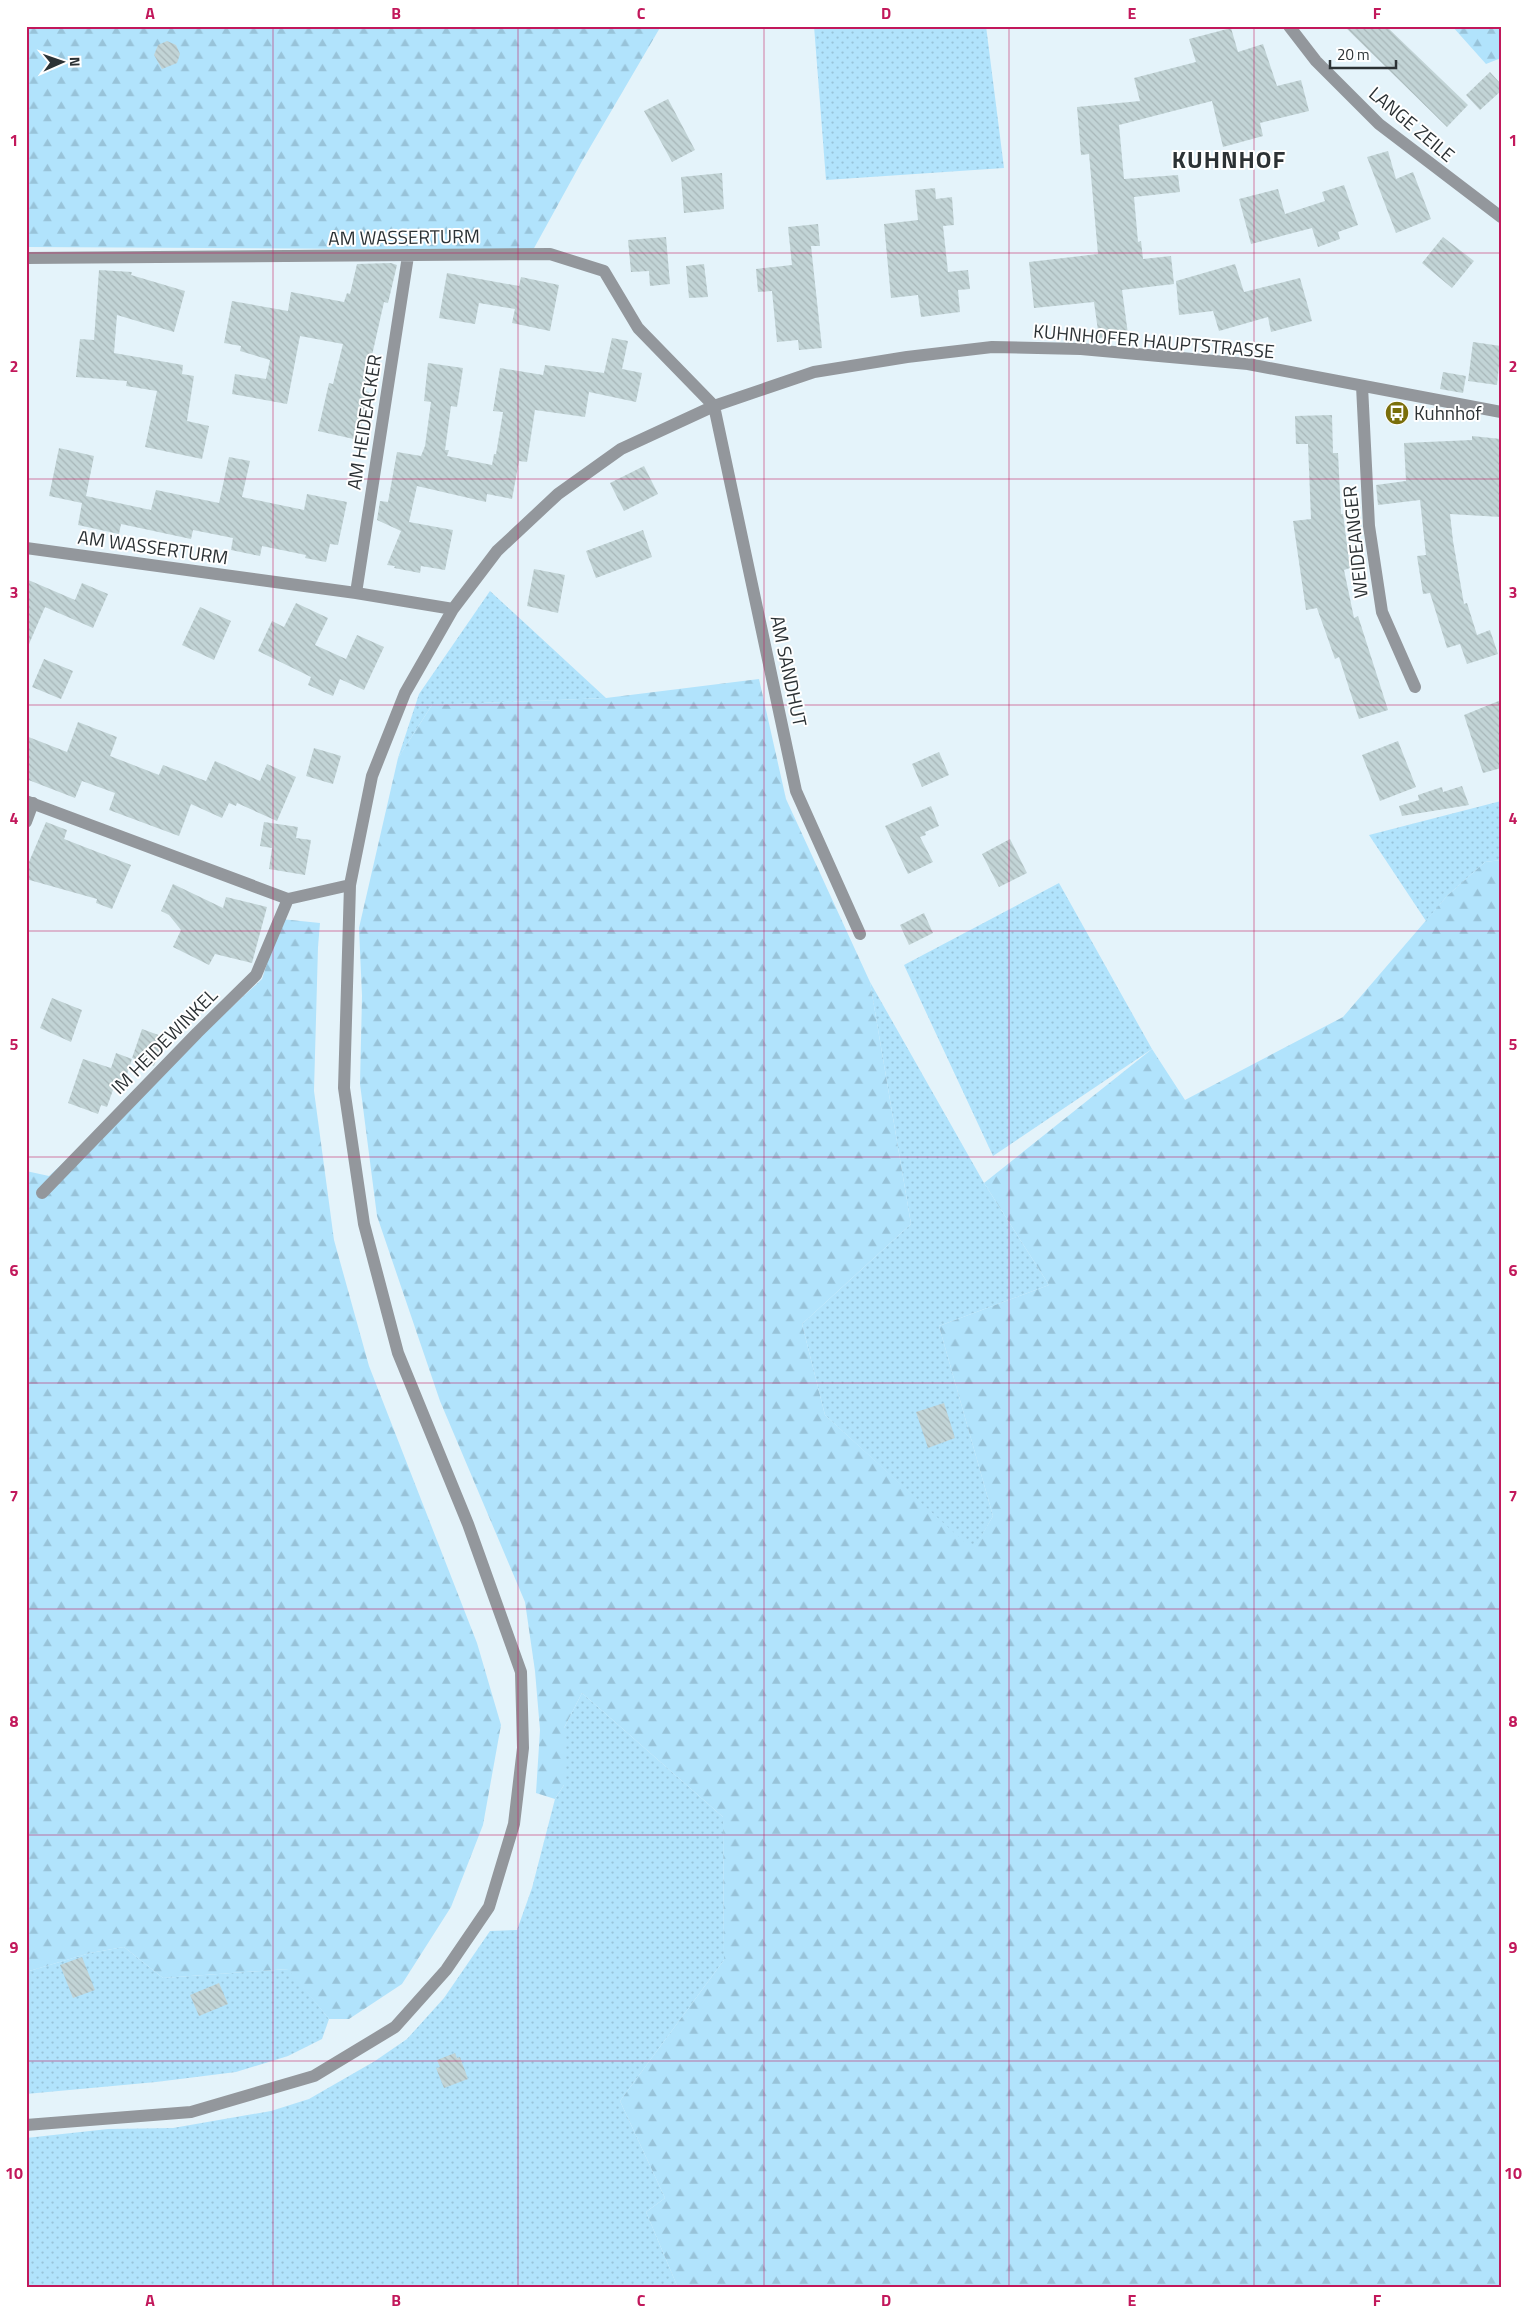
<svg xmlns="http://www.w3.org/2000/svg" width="1527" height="2314" font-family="'Titillium Web',sans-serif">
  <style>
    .green { fill: url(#green-dots) }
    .forest { fill: url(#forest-firs) }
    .building { fill: url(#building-back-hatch) }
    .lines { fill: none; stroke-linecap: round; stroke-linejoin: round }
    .minor { stroke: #93979c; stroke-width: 12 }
    .grid { fill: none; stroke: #c2185b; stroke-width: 1; stroke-opacity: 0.55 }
    .labels { text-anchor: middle; stroke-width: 4; stroke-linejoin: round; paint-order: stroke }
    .street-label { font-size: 19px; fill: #2c3235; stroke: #fff }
    .poi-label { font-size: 19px; fill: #2c3235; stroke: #fff; text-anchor: start }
    .district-label { font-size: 24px; font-weight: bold; letter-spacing: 1px; fill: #2c3235; stroke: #fff }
    .neatline { fill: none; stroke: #c2185b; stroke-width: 2 }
    .grid-label { font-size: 16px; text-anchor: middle; font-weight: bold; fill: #c2185b }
  </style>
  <defs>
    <pattern id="green-dots" width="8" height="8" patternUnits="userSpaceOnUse" patternTransform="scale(1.25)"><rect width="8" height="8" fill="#b1e3fc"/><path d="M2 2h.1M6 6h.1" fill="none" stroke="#98c3d9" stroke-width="1.8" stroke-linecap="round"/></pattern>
    <pattern id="forest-firs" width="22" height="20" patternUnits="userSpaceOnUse" patternTransform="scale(1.25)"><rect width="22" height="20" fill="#b1e3fc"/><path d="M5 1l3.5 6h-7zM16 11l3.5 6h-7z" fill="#98c3d9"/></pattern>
    <pattern id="building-back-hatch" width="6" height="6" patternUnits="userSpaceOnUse" patternTransform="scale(1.25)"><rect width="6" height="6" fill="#c2d4d6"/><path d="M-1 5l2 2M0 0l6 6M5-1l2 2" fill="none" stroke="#a7b6b8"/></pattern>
  </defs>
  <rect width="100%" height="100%" fill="#e4f3fa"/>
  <!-- green -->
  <path class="green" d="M814 26H986L1004 168 826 180Z
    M490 591 606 698 432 705 398 758 419 694Z
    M1501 801V860L1485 862 1447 896 1426 921 1369 835Z
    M1059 883 1152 1049 993 1156 904 965Z
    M870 982 984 1183 1049 1285 939 1326 993 1516 973 1551 825 1415 802 1324 911 1224Z
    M582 1693 723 1817 724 1960 620 2101 665 2198 646 2212 678 2288H26V2138L108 2129 173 2128 271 2111 309 2099 375 2061 407 2039 444 1998 490 1931 517 1930 532 1888 555 1799 564 1785V1728Z
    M124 1947 163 1978 289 1969 329 2019 322 2039 288 2056 236 2072 156 2082 26 2094V1972L90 1953Z"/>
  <!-- forest -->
  <path class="forest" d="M26 26H661L582 161 533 250 29 247 26 242Z
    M1452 26H1501V58L1486 64Z
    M759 679 786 799 870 982 911 1224 802 1324 825 1415 973 1550 993 1516 939 1326 1049 1285 984 1183 1152 1049 1185 1100 1343 1017 1447 896 1485 862 1501 860V2288H678L646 2212 665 2198 620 2101 724 1960 723 1817 582 1693 564 1728V1785L555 1799 536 1793 540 1730 535 1671 525 1602 440 1401 377 1216 360 1084 362 996 359 928 398 758 432 705 606 698Z
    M281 919 320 923 318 947 314 1091 334 1240 369 1366 477 1643 501 1725 483 1825 451 1907 402 1984 349 2019H329L288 1969 163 1978 124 1947 90 1953 26 1972V1171L49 1176 262 979Z"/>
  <!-- building -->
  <path class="building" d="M1344 26H1386L1468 105 1447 127Z
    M1231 28 1238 52 1263 44 1277 86 1301 80 1309 111 1260 123 1263 136 1223 147 1212 101 1119 125 1124 179 1178 175 1180 192 1134 197 1138 242 1141 241 1143 259 1171 256 1174 284 1122 290 1128 334 1099 338 1094 302 1034 308 1029 262 1098 254 1089 154 1081 155 1077 107 1140 101 1134 78 1196 62 1189 39Z
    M167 41 176 45 180 54 177 63 162 69 154 55 158 45Z
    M1490 72 1501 84V91L1480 110 1466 95Z
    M668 99 695 150 672 162 644 111Z
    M1388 151 1396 179 1413 172 1431 219 1396 233 1367 157Z
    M722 173 724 209 684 213 681 177Z
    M1344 185 1358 225 1338 232 1340 239 1318 247 1312 228 1251 244 1239 199 1278 189 1285 214 1325 201 1322 192Z
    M935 188 936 199 952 197 954 225 943 226 948 272 968 270 970 289 958 290 960 312 921 317 918 295 891 298 884 224 918 220 915 190Z
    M818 224 820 246H811L822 348 799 350 798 340 777 342 772 291 758 292 756 269 792 265 788 227Z
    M666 237 670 284 650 286 649 271 631 272 628 240Z
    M1443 237 1474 261 1452 288 1422 263Z
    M391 263 397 265 388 303 384 302 364 391 369 392 358 440 318 431 329 383 333 384 343 344 300 336 287 404 232 394 235 374 266 379 270 360 240 351 241 346 224 343 232 301 288 311 291 292 344 302 347 293 350 294 357 264Z
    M704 264 708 297 689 298 686 266Z
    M1235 264 1244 292 1300 278 1312 321 1271 332 1268 317 1219 331 1213 311 1179 315 1176 281Z
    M99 270 132 272 131 275 185 291 174 332 117 315 114 353 183 365 182 374 194 376 187 421 209 426 202 459 145 447 157 391 126 386 127 381 76 377 80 339 94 340Z
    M447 273 519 286 521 277 559 285 550 331 512 323 515 309 479 303 475 324 439 318Z
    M612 338 628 341 622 369 642 373 636 402 589 392 585 417 535 410 527 462 519 461 512 499 487 494 486 502 417 486 409 522 453 530 445 570 421 566 420 573 394 568 395 566 387 565 401 531 377 520 380 501 388 502 397 452 421 456 425 446 431 402 424 401 428 363 463 368 457 407 451 406 445 450H449L447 456 492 465 494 454H496L503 412 493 411 500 368 543 375 545 365 604 373Z
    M1473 342 1501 346 1497 385 1468 381Z
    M1443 372 1466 376 1463 393 1440 389Z
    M1332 415 1333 453H1338L1341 514H1343L1350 568 1344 570 1354 618 1358 616 1388 710 1359 719 1339 657 1335 659 1317 608 1306 610 1293 521 1311 519 1308 444H1296L1295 416Z
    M1472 436 1501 439V517L1450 514 1453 541 1464 604 1467 603 1477 635 1490 630 1498 654 1467 664 1460 644 1447 648 1430 593 1423 594 1417 556 1426 555 1420 500 1378 505 1376 485 1406 481 1404 443 1472 440Z
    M59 448 94 456 86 496 151 510 156 490 219 503 229 457 250 461 242 497 304 510 307 494 347 502 338 545 330 544 326 562 305 558 306 555 262 546 260 556 231 550 233 538 193 530 191 539 121 524 119 534 78 525 82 503 49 496Z
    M644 466 658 494 624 511 610 483Z
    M643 530 652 557 596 578 586 551Z
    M534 569 565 575 558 613 527 606Z
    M26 579 75 600 82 583 108 594 93 628 45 607 26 651Z
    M296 603 328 618 315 645 346 659 357 635 384 647 364 690 340 679 333 696 308 685 311 677 258 651 272 621 284 627Z
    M200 607 231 621 214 660 182 645Z
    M44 659 73 671 61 699 32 687Z
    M1501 700V768L1483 773 1464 715Z
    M78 722 117 737 110 756 159 775 163 765 206 781 215 761 260 781 267 764 296 777 277 821 237 803 236 806 229 803 222 818 191 804 179 836 109 810 115 793 82 781 75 798 26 779V736L67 752Z
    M1398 741 1416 787 1380 801 1362 755Z
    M314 748 341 756 333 784 306 776Z
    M939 752 949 775 922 787 912 764Z
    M1462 786 1469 805 1402 816 1399 806 1419 800 1418 795 1442 787 1443 792Z
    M931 806 939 826 925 832 926 835 920 837 933 862 908 874 885 826Z
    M46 822 67 830 64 839 131 865 112 909 96 903 97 899 26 879V869Z
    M264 822 298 827 296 838 311 840 305 875 269 869 272 848 260 846Z
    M1010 839 1027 873 999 887 982 854Z
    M173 884 223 908 226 897 267 907 252 963 215 954 209 965 173 947 181 930 169 915 161 911Z
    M924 913 933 933 909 945 900 925Z
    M52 998 82 1010 71 1042 40 1028Z
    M142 1029 164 1037 154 1066 132 1058Z
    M116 1053 132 1059 122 1090 114 1087 107 1107 101 1105 98 1114 68 1103 83 1059 111 1068Z
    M944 1403 955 1438 928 1448 916 1412Z
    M82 1957 95 1990 73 1998 60 1965Z
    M219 1983 228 2004 199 2016 190 1995Z
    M455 2053 457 2058 460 2057 468 2079 444 2088 436 2068 440 2067 437 2060Z"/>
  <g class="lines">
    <!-- minor -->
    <path class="minor" d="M1289 26 1316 61 1379 124 1501 217
      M26 258 550 254 604 271 638 328 714 406 796 791 860 934
      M1362 386 1369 526 1382 612 1415 687
      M26 548 356 593 453 609
      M356 593 408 256
      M26 801 288 899 350 885
      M26 822 33 803
      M42 1193 197 1033 256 975 288 899
      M26 2125 191 2112 314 2076 395 2027 446 1970 489 1907 514 1824 523 1748 521 1672 468 1524 398 1353 364 1224 344 1088 350 885 372 776 405 693 453 609 497 551 558 494 621 449 714 406 814 372 907 357 992 347 1081 349 1248 364 1501 412"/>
  </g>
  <!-- grid -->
  <path class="grid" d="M273 26V2288M518 26V2288M764 26V2288M1009 26V2288M1254 26V2288M26 253H1501M26 479H1501M26 705H1501M26 931H1501M26 1157H1501M26 1383H1501M26 1609H1501M26 1835H1501M26 2061H1501"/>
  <!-- icons -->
  <defs>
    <g id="bus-disc" transform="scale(1.25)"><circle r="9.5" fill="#7a6e0a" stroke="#fff"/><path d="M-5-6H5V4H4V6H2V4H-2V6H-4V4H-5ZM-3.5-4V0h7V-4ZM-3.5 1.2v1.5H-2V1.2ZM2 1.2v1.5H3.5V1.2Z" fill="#fff"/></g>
  </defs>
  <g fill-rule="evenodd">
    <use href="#bus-disc" x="1397" y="413"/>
  </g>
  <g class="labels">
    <!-- street labels -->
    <g class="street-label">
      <text transform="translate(1412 124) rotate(40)" y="7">LANGE ZEILE</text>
      <text transform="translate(404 237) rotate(-1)" y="7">AM WASSERTURM</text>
      <text transform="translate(1154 341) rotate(5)" y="7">KUHNHOFER HAUPTSTRASSE</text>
      <text transform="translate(364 422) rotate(-81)" y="7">AM HEIDEACKER</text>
      <text transform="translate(1355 542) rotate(-96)" y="7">WEIDEANGER</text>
      <text transform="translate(153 547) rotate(8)" y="7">AM WASSERTURM</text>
      <text transform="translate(789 671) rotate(78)" y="7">AM SANDHUT</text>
      <text transform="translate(164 1041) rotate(-45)" y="7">IM HEIDEWINKEL</text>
    </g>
    <!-- poi labels -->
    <g class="poi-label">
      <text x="1414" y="420">Kuhnhof</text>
    </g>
    <!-- district labels -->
    <g class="district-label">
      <text x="1229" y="168">KUHNHOF</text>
    </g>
  </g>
  <!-- border -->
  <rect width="1527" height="2314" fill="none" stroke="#ffffff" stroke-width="55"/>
  <!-- north arrow -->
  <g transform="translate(62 62) rotate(88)" stroke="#ffffff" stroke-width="4" paint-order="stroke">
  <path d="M0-4L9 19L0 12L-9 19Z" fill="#2c3235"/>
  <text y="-8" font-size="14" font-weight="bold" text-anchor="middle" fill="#2c3235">N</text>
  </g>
  <!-- scale -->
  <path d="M1330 60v8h66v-8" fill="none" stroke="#2c3235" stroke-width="2.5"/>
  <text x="1337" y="60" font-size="15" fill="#2c3235" stroke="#ffffff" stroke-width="4" paint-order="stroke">20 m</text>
  <rect x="28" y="28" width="1472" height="2258" class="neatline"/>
  <g class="grid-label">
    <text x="150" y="19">A</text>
    <text x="396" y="19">B</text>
    <text x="641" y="19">C</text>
    <text x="886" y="19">D</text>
    <text x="1132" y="19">E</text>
    <text x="1377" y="19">F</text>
    <text x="14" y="146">1</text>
    <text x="1513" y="146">1</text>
    <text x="14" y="372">2</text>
    <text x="1513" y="372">2</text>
    <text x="14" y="598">3</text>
    <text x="1513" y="598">3</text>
    <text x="14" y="824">4</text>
    <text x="1513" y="824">4</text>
    <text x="14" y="1050">5</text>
    <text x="1513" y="1050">5</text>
    <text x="14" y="1276">6</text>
    <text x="1513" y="1276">6</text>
    <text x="14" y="1502">7</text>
    <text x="1513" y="1502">7</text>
    <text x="14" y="1727">8</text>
    <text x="1513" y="1727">8</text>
    <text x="14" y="1953">9</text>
    <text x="1513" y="1953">9</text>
    <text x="14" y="2179">10</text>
    <text x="1513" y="2179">10</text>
    <text x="150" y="2306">A</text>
    <text x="396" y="2306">B</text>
    <text x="641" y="2306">C</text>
    <text x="886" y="2306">D</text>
    <text x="1132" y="2306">E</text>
    <text x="1377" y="2306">F</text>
  </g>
</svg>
